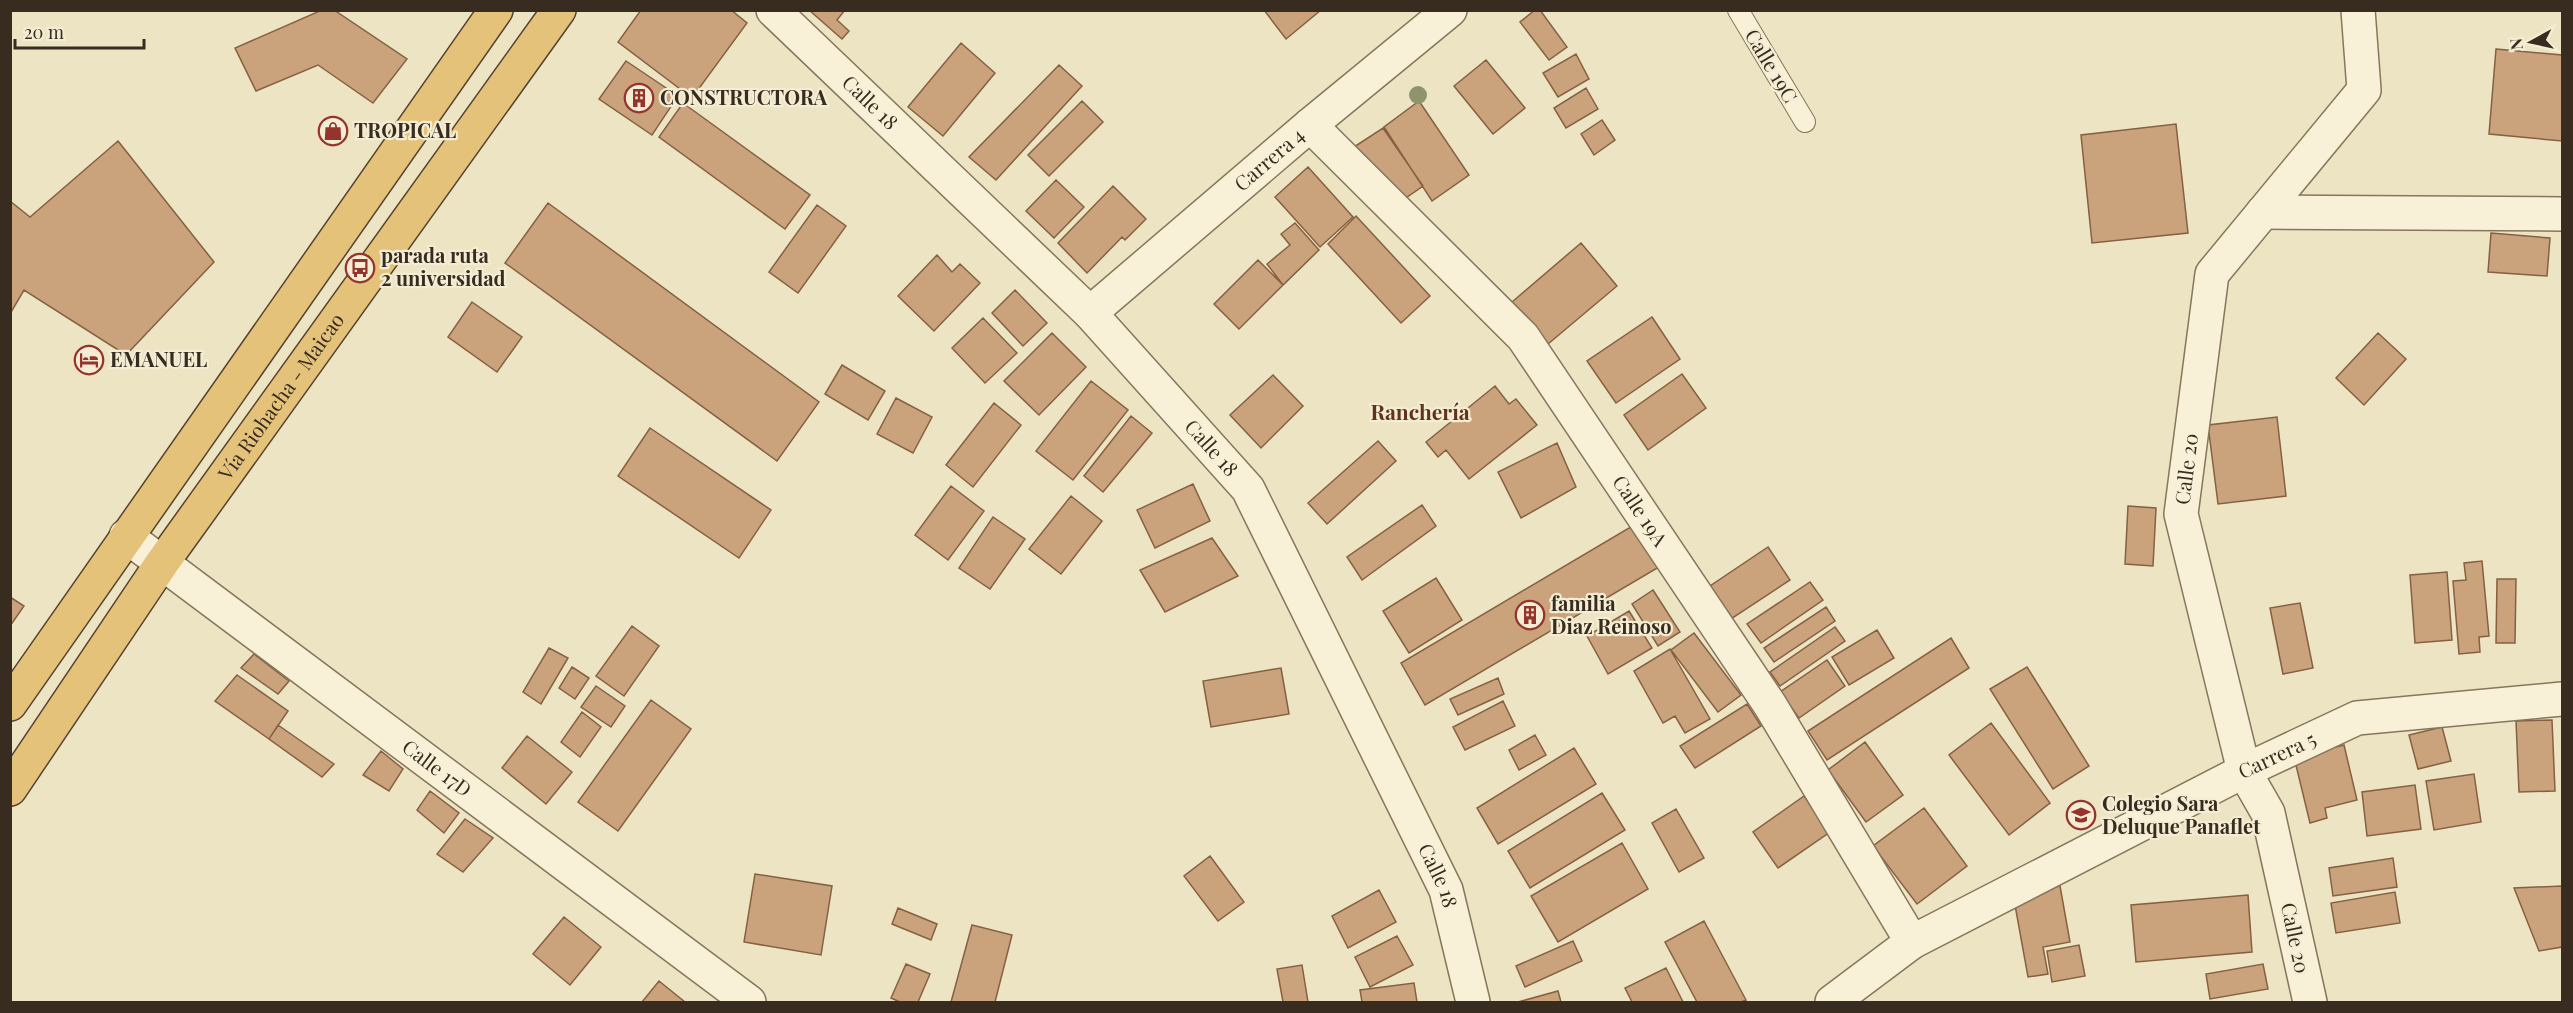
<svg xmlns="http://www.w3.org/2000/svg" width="2573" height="1013" font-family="'Playfair Display',serif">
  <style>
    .building { fill: #caa27b; stroke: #856142; stroke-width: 1.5 }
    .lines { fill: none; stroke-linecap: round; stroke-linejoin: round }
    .service-casing { stroke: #87765b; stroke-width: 22 }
    .minor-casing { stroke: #87765b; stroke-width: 36 }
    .trunk-casing { stroke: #55432f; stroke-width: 36 }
    .service { stroke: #f8f0d7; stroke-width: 20 }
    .minor { stroke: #f8f0d7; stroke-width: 33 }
    .trunk { stroke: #e4c27a; stroke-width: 33 }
    .tree { fill: #90946d }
    .labels { text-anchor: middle; stroke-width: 4.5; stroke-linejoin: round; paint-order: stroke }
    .street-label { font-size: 20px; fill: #372c1f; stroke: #f4edd4 }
    .poi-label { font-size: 20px; font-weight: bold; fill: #372c1f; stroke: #f4edd4; text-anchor: start }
    .neighbourhood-label { font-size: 21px; font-weight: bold; fill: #623220; stroke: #f4edd4 }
  </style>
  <rect width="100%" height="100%" fill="#ede4c4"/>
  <!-- building -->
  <path class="building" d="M322 10H334L407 59 373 103 318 65 256 91 235 48Z
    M641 10H731L747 23 692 98 618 42Z
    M809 10H845L837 20 849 31 842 39Z
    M1264 10H1321L1286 39Z
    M1535 10H1540L1567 47 1549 60 1520 22Z
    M961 43 995 73 943 136 908 107Z
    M2496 49 2562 55V141L2489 134Z
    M1576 54 1589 79 1558 97 1543 73Z
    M1486 60 1525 108 1493 134 1454 86Z
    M626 61 678 96 652 135 599 99Z
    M1059 65 1082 86 996 180 969 157Z
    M1586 88 1598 109 1566 128 1554 108Z
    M1082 101 1103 122 1049 176 1028 155Z
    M1419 101 1469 175 1432 201 1384 127Z
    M683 103 810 195 785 229 659 137Z
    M1602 120 1615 140 1594 155 1581 134Z
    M2176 124 2188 233 2092 243 2081 135Z
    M1383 128 1423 186 1400 202 1354 147Z
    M118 141 214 262 126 355 24 290 10 314V201L30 217Z
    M1308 167 1353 217 1320 247 1275 197Z
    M1056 180 1084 207 1054 238 1026 211Z
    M1113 186 1146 219 1125 240 1122 237 1087 273 1058 243Z
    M548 203 819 402 777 461 505 263Z
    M817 205 846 226 798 293 769 272Z
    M1356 216 1430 296 1401 323 1328 244Z
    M1295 223 1319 250 1283 285 1267 264 1290 245 1281 234Z
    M2491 233 2550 238 2547 276 2488 272Z
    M1581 243 1617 286 1548 344 1512 302Z
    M937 255 952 272 960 264 980 283 934 331 898 296Z
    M1258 260 1283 285 1239 329 1214 304Z
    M1015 290 1047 323 1023 346 992 313Z
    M472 302 522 337 497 372 448 337Z
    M1652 317 1680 359 1616 403 1587 361Z
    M983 318 1017 353 985 383 952 348Z
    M1052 333 1086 367 1039 415 1004 381Z
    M2378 333 2406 359 2364 405 2336 378Z
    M842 365 885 391 868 420 825 394Z
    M1682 374 1706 408 1648 450 1624 415Z
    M1273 375 1303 406 1261 448 1230 415Z
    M1091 381 1128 410 1073 480 1036 451Z
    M1495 386 1509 404 1516 399 1537 425 1469 479 1446 450 1438 457 1426 442Z
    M896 398 932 417 913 453 877 434Z
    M994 403 1021 425 973 487 946 465Z
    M1131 416 1152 433 1103 492 1084 476Z
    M2277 417 2286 496 2218 504 2208 425Z
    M650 428 771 510 739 558 618 476Z
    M1378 441 1396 461 1327 524 1308 503Z
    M1557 443 1576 487 1521 518 1498 472Z
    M1193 484 1210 521 1155 548 1137 510Z
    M951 486 984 511 948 560 915 535Z
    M1071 496 1102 521 1061 574 1029 549Z
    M1422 505 1436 526 1362 580 1347 557Z
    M2128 506 2156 508 2153 566 2125 564Z
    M993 517 1025 539 990 589 959 568Z
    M1634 525 1659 567 1425 705 1401 663Z
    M1212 538 1238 576 1165 612 1140 570Z
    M1768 547 1790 580 1731 619 1710 586Z
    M2482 561 2489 636 2479 637 2480 652 2459 654 2453 581 2466 580 2464 563Z
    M2447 572 2452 640 2415 643 2410 575Z
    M1436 578 1462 620 1409 653 1383 611Z
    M2497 579H2516L2515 643H2496Z
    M1810 582 1823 600 1761 643 1747 624Z
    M1653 590 1680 632 1658 646 1632 604Z
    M10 597 24 606 10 626Z
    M2300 603 2313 668 2283 674 2270 608Z
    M1826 607 1835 621 1774 662 1764 648Z
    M1629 611 1652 648 1608 674 1587 636Z
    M632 626 659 646 624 696 596 676Z
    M1835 627 1845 641 1780 686 1770 672Z
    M1877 630 1894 658 1849 685 1832 657Z
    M1694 633 1741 695 1718 712 1671 650Z
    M1951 638 1969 668 1827 760 1808 731Z
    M549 648 568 658 541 704 523 692Z
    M1670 649 1710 719 1685 733 1675 716 1663 723 1634 671Z
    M254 654 289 681 278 694 241 668Z
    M1827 660 1845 686 1799 718 1780 692Z
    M572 667 589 678 575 699 559 688Z
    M2027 667 2089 766 2053 789 1990 689Z
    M1281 668 1289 714 1211 727 1203 681Z
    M237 675 288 711 269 739 215 701Z
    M1498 678 1504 694 1458 715 1450 699Z
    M596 686 625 706 611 727 581 707Z
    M651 700 691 729 618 831 578 802Z
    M1503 701 1515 726 1465 750 1453 727Z
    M1747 704 1761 726 1695 768 1680 746Z
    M582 712 601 727 580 757 561 742Z
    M2552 720 2555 791 2519 792 2516 721Z
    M1991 723 2050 803 2009 835 1949 755Z
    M278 725 334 764 322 777 269 739Z
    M2442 727 2451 761 2418 769 2409 735Z
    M1535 735 1546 755 1519 770 1509 750Z
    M527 736 572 772 546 804 502 768Z
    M1865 742 1903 795 1866 822 1828 770Z
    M2344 745 2357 800 2325 808 2327 818 2310 823 2294 757Z
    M1574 748 1596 784 1498 844 1477 808Z
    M381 751 403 769 389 791 363 775Z
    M2474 774 2481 822 2434 830 2426 781Z
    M2415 785 2421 829 2367 836 2362 792Z
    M430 791 459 813 444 833 417 810Z
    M1602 793 1625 830 1530 888 1508 851Z
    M1804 796 1830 832 1778 868 1753 832Z
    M1924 808 1967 866 1917 904 1873 846Z
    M1676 809 1704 858 1679 872 1652 823Z
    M465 819 493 838 463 872 437 854Z
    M1622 843 1648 889 1558 942 1531 896Z
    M1210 856 1244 902 1218 921 1184 876Z
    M2393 858 2397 887 2333 896 2329 868Z
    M755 874 832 886 821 955 744 942Z
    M2060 886 2070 942 2043 947 2048 974 2028 977 2013 894Z
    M2562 886V947L2539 951 2514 888Z
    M1379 890 1396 922 1348 948 1332 916Z
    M2395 892 2400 923 2336 933 2331 903Z
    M2248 895 2252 952 2136 962 2131 905Z
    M898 908 937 924 931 940 892 924Z
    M564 917 601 947 570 985 533 954Z
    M1704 921 1746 1000 1741 1002H1697L1665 942Z
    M972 925 1012 935 995 1002H951Z
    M1397 936 1413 965 1370 987 1355 957Z
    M1573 941 1582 961 1525 987 1516 966Z
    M2079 945 2085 976 2052 982 2047 951Z
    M906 964 930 974 918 1002H900L891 998Z
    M2263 964 2268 989 2210 999 2206 974Z
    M1302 965 1308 1002H1283L1277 969Z
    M1666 968 1683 1002H1632L1625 988Z
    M659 981 685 1002H642Z
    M1414 983 1417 1002H1362L1360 990Z
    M1558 991 1561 1002H1518Z"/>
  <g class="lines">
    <!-- service casing -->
    <g class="service-casing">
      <path id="service" d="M1738 10 1805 122"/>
    </g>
    <!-- minor casing -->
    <g class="minor-casing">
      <g id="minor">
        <path id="s1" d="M773 10 1090 313 1248 489 1446 890 1473 1002"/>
        <path id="s2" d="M1310 125 1523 337 1770 705 1912 942"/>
        <path d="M2263 212 2562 214"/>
        <path id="s3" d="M1090 313 1310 125 1450 10"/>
        <path id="s4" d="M126 536 749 1002"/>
        <path id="s5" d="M1832 1002 1912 942 2244 771 2357 718 2562 699"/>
        <path id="s6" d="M2310 1002 2268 813 2244 771 2181 514 2212 274 2364 90 2358 10"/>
      </g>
    </g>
    <!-- trunk casing -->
    <g class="trunk-casing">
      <g id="trunk">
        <path d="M10 704 496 10"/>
        <path id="s7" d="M10 789 162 563 559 10"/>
      </g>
    </g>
    <!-- service -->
    <use href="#service" class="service"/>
    <!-- minor -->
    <use href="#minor" class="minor"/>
    <!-- trunk -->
    <use href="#trunk" class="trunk"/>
  </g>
  <!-- trees -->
  <circle class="tree" cx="1418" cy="95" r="9"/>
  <!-- icons -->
  <defs>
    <g id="building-ring" transform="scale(1.5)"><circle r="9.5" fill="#f4edd4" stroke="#94342d" stroke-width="1.5"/><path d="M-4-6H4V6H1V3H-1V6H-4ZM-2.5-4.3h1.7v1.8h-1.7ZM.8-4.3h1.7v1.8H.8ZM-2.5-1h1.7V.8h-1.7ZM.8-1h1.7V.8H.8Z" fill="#94342d"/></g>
    <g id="shop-ring" transform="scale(1.5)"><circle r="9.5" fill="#f4edd4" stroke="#94342d" stroke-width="1.5"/><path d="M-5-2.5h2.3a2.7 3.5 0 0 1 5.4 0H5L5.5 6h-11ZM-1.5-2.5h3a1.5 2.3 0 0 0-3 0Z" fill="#94342d"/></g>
    <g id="bus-ring" transform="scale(1.5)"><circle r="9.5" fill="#f4edd4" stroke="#94342d" stroke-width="1.5"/><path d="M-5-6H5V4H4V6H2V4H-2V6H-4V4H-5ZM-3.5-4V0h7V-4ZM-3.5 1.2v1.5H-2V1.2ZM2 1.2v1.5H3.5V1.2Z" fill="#94342d"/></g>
    <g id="hotel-ring" transform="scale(1.5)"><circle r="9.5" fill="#f4edd4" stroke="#94342d" stroke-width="1.5"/><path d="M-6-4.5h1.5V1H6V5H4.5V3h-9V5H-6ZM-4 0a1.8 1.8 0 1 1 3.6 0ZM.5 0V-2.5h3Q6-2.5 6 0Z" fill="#94342d"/></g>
    <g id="school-ring" transform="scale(1.5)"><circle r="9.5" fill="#f4edd4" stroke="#94342d" stroke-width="1.5"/><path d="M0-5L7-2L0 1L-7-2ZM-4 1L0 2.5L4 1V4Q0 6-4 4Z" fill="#94342d"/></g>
  </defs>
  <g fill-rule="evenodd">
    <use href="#building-ring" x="639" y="98"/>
    <use href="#shop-ring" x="333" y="131"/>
    <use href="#bus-ring" x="360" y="268"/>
    <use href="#hotel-ring" x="89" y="360"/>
    <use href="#building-ring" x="1530" y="615"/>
    <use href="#school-ring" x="2081" y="815"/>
  </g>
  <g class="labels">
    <!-- street labels -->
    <g class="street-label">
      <text transform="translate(1771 66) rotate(59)" y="7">Calle 19C</text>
      <text dy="7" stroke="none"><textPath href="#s1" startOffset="134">Calle 18</textPath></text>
      <text dy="7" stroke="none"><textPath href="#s3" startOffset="236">Carrera 4</textPath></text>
      <text dy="7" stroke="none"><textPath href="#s7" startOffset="477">Vía Riohacha - Maicao</textPath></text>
      <text dy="7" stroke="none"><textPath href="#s1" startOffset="620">Calle 18</textPath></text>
      <text dy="7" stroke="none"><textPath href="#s6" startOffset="552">Calle 20</textPath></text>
      <text dy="7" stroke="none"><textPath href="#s2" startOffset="510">Calle 19A</textPath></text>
      <text dy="7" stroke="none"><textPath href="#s5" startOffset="510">Carrera 5</textPath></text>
      <text dy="7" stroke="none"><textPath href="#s4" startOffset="388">Calle 17D</textPath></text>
      <text dy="7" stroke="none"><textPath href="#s1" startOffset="1106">Calle 18</textPath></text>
      <text transform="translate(2295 938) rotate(78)" y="7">Calle 20</text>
    </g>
    <!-- poi labels -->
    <g class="poi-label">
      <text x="660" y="105">CONSTRUCTORA</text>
      <text x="354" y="138">TROPICAL</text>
      <text x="381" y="263">parada ruta<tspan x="381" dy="23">2 universidad</tspan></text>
      <text x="110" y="367">EMANUEL</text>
      <text x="1551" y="611">familia<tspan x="1551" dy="23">Diaz Reinoso</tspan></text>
      <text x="2102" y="811">Colegio Sara<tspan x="2102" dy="23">Deluque Panaflet</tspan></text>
    </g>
    <!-- neighbourhood labels -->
    <g class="neighbourhood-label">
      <text x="1420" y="420">Ranchería</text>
    </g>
  </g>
  <!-- border -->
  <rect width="2573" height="1013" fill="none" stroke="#372c1f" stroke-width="24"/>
  <!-- north arrow -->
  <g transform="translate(2531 42) rotate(262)" stroke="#f4edd4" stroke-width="4.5" paint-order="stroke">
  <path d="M0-4.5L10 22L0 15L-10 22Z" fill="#372c1f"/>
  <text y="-9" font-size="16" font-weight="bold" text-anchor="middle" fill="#372c1f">N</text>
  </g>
  <!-- scale -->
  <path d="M15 39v9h129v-9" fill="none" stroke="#372c1f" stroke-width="3"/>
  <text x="24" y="39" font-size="18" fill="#372c1f" stroke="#f4edd4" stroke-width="4.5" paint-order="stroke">20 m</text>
</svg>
